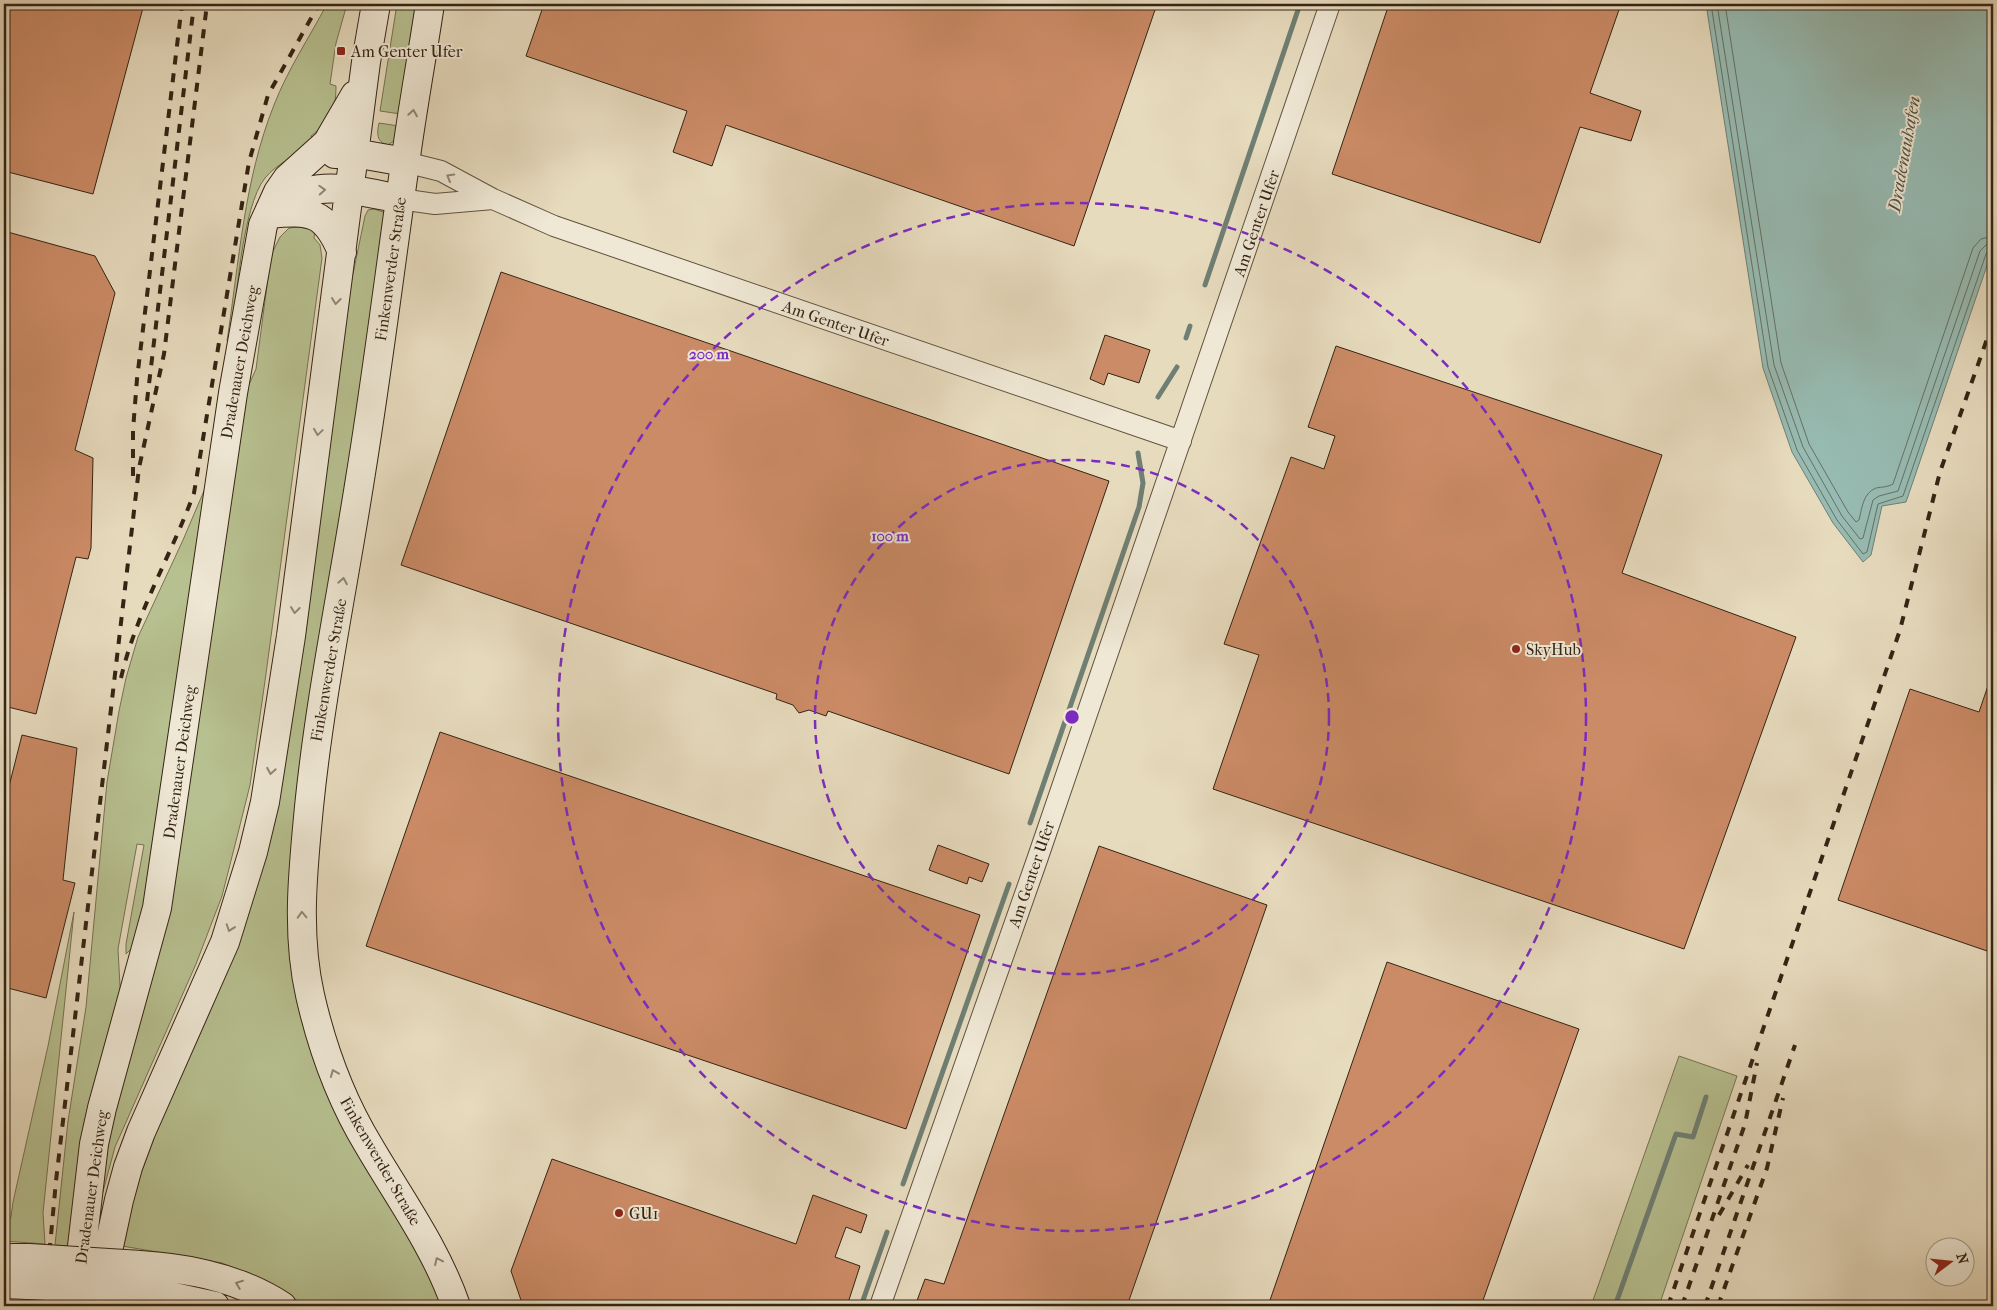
<svg xmlns="http://www.w3.org/2000/svg" width="1997" height="1310" font-family="'IM FELL French Canon',serif">
  <style>
    .green { fill: #b7c090; stroke: #767252 }
    .water { fill: #97bbb2; stroke: #6f7f73 }
    .lines { fill: none; stroke-linecap: round; stroke-linejoin: round }
    .shore { stroke: #667063; stroke-width: 1 }
    .stream { stroke: #6f7f73; stroke-width: 5 }
    .building { fill: #cb8b66; stroke: #342414 }
    .street-casing { stroke: #61523e; stroke-width: 22 }
    .secondary-casing { stroke: #342414; stroke-width: 30 }
    .street { stroke: #efe8d5; stroke-width: 20 }
    .secondary { stroke: #efe8d5; stroke-width: 28 }
    .rail { stroke: #342414; stroke-width: 4; stroke-dasharray: 9 9; stroke-linecap: butt }
    .secondary-bridge-casing { stroke: #342414; stroke-width: 30; stroke-linecap: butt }
    .secondary-bridge { stroke: #efe8d5; stroke-width: 28 }
    .oneway { stroke: #928674 }
    .ring { fill: none; stroke: #7b2cbf; stroke-width: 2.5; stroke-dasharray: 9 6 }
    .poi-dot { fill: #8f2418; stroke: #efe8d5; stroke-width: 2 }
    .labels { text-anchor: middle; stroke-width: 4; stroke-linejoin: round; paint-order: stroke }
    .poi-label { font-size: 16px; fill: #342414; stroke: #efe8d5; text-anchor: start }
    .street-label { font-size: 16px; fill: #342414; stroke: #efe8d5 }
    .water-label { font-size: 18px; font-style: italic; fill: #525143; stroke: #efe8d5 }
    .centre { fill: #7b2cbf; stroke: #efe8d5; stroke-width: 2.5 }
    .ring-label { font-size: 15px; text-anchor: middle; font-weight: bold; fill: #7b2cbf; stroke: #efe8d5; stroke-width: 4; stroke-linejoin: round; paint-order: stroke }
  </style>
  <rect width="100%" height="100%" fill="#e7dbbe"/>
  <filter id="stains"><feTurbulence type="fractalNoise" baseFrequency=".004" numOctaves="4"/><feColorMatrix values="0 0 0 0 .2 0 0 0 0 .09 0 0 0 0 .02 0 0 0 .5 -.17"/></filter>
  <radialGradient id="worn" r=".72"><stop offset=".6" stop-color="#630" stop-opacity="0"/><stop offset="1" stop-color="#630" stop-opacity=".3"/></radialGradient>
  <!-- green -->
  <path class="green" d="M327 4H347L336 43 330 84 336 86C336 110 331 120 311 136L316 143C300 153 277 163 265 178 242 207 236 302 231 341H227C239 262 244 180 274 105 288 69 309 38 327 4Z
    M397 4H419L401 114 380 111Z
    M379 123 399 126 395 140 388 145C376 142 377 133 379 123Z
    M374 209 386 213 291 937 444 1306H306L268 1282 222 1263 122 1246 146 1145 232 947 343 322 365 216 368 210Z
    M299 227 315 230 314 238 320 245 322 258 265 681 250 785 237 837 222 896 196 964 115 1147 97 1214 95 1192 243 398 256 369 271 255 280 237 289 228Z
    M209 479 151 885 134 946 126 954V944L144 845 137 844 118 949 121 1005 70 1246 55 1245 68 1121 86 1007 107 782 119 711 126 678 138 637 183 540Z
    M74 912 43 1213 45 1244 4 1241V1228L11 1217 13 1202 48 1046Z
    M1679 1056 1737 1076 1659 1306H1591Z"/>
  <!-- water -->
  <path class="water" d="M1706 4H1993V248L1906 502 1882 506 1871 555 1863 562 1833 523 1792 452 1763 368Z"/>
  <g class="lines">
    <!-- shore -->
    <path class="shore" d="M1711 4 1768 367 1797 450 1837 520 1863 554 1867 552 1878 504 1903 496 1986 254 1989 250H1993
      M1717 4 1774 365 1803 447 1842 516 1860 539 1863 538 1873 500 1879 496 1898 491 1980 251 1986 245 1993 243
      M1725 4 1781 363 1809 444 1848 512 1856 522 1859 520C1862 508 1863 493 1876 488 1882 487 1888 487 1893 484L1973 248 1981 239 1993 236"/>
    <!-- stream -->
    <path class="stream" d="M1205 285 1300 4
      M1186 338 1190 326
      M1158 397 1177 367
      M1030 823 1139 507 1143 483 1138 453
      M903 1184 1009 884
      M861 1306 887 1232
      M1615 1306 1676 1134 1693 1137 1706 1097"/>
  </g>
  <!-- building -->
  <path class="building" d="M4 4H144L93 194 4 171Z
    M544 4H1157L1074 246 726 125 712 166 673 152 687 111 526 56Z
    M1389 4H1621L1590 93 1641 111 1631 141 1580 127 1540 243 1332 174Z
    M4 231 95 256 115 293 75 450 93 458 91 548 88 559 76 557 36 714 4 706Z
    M501 272 1109 481 1009 774 828 711 826 716 809 710 799 713 793 705 776 699 777 694 401 565Z
    M1105 335 1150 350 1139 383 1108 373 1104 385 1090 379Z
    M1336 346 1662 455 1622 573 1796 637 1684 949 1213 789 1259 655 1224 644 1291 457 1324 469 1335 436 1308 427Z
    M1991 677 1993 678V953L1838 900 1910 689 1979 712Z
    M440 732 980 915 906 1129 366 946Z
    M22 735 77 748 63 880 75 883 46 998 4 987V806Z
    M938 845 989 864 982 882 969 877 967 884 929 870Z
    M1099 846 1267 905 1127 1306H915L925 1279 944 1284Z
    M1387 962 1579 1029 1481 1306H1268Z
    M552 1159 796 1244 813 1195 867 1215 861 1233 846 1227 835 1257 860 1266 847 1306H523L511 1271Z"/>
  <g class="lines">
    <!-- street casing -->
    <g class="street-casing">
      <path id="street" d="M405 162 441 171 493 199 554 226 1181 441
        M400 199 435 204 493 199
        M880 1306 1038 857 1330 4"/>
    </g>
    <!-- secondary casing -->
    <g class="secondary-casing">
      <path id="secondary" d="M430 4C422 57 412 111 405 164 390 269 377 375 360 479 343 588 320 697 309 807 303 870 296 933 310 995 322 1048 341 1100 369 1146 400 1199 436 1248 456 1306
        M335 154 354 153 405 162
        M269 214C281 206 293 196 306 192 334 183 373 194 400 199
        M269 214C311 210 325 211 342 252
        M4 1258H29
        M125 1264C181 1267 234 1275 282 1306
        M4 1284 28 1285
        M124 1290 160 1294 215 1306
        M75 1306 94 1144 102 1108 157 908 233 393 263 225 278 192 287 179 327 143 355 95
        M105 1306 108 1251 119 1200 128 1167 141 1132 225 942 253 852 265 802 291 636 366 62 376 4"/>
    </g>
    <!-- street -->
    <use href="#street" class="street"/>
    <!-- secondary -->
    <use href="#secondary" class="secondary"/>
    <!-- rail -->
    <path class="rail" d="M147 401 194 4
      M133 476V430L137 379 182 4
      M121 678C136 613 171 556 194 493L249 162 268 95 319 4
      M1719 1215 1748 1165
      M49 1306 50 1246 56 1181 139 468 164 354 207 4
      M1668 1306 1900 630 1940 472 1993 322
      M1682 1306 1745 1124 1757 1063
      M1705 1306 1795 1045
      M1718 1306 1767 1168 1783 1098"/>
    <!-- secondary-bridge casing -->
    <g class="secondary-bridge-casing">
      <path id="secondary-bridge" d="M29 1258 125 1264
        M28 1285 124 1290"/>
    </g>
    <!-- secondary-bridge -->
    <use href="#secondary-bridge" class="secondary-bridge"/>
  </g>
  <!-- one-way arrows -->
  <defs><path id="oneway-chevron" d="M-2-3.5L2.5 0L-2 3.5" fill="none" stroke-width="1.6" stroke-linecap="round" stroke-linejoin="round" transform="scale(1.25)"/></defs>
  <g class="oneway">
    <use href="#oneway-chevron" transform="translate(413 113) rotate(-81)"/>
    <use href="#oneway-chevron" transform="translate(450 177) rotate(-150)"/>
    <use href="#oneway-chevron" transform="translate(322 190) rotate(-3)"/>
    <use href="#oneway-chevron" transform="translate(336 301) rotate(97)"/>
    <use href="#oneway-chevron" transform="translate(318 432) rotate(98)"/>
    <use href="#oneway-chevron" transform="translate(343 581) rotate(-80)"/>
    <use href="#oneway-chevron" transform="translate(295 610) rotate(97)"/>
    <use href="#oneway-chevron" transform="translate(271 771) rotate(100)"/>
    <use href="#oneway-chevron" transform="translate(302 915) rotate(-92)"/>
    <use href="#oneway-chevron" transform="translate(230 928) rotate(109)"/>
    <use href="#oneway-chevron" transform="translate(334 1073) rotate(-112)"/>
    <use href="#oneway-chevron" transform="translate(438 1261) rotate(-115)"/>
    <use href="#oneway-chevron" transform="translate(239 1284) rotate(-159)"/>
  </g>
  <!-- distance rings -->
  <g class="ring">
    <circle cx="1072" cy="717" r="257"/>
    <circle cx="1072" cy="717" r="514"/>
  </g>
  <!-- markers -->
  <g class="poi-dot">
    <rect x="336" y="46" width="10" height="10" rx="2.5"/>
    <circle cx="1516" cy="649" r="5"/>
    <circle cx="619" cy="1213" r="5"/>
  </g>
  <g class="labels">
    <!-- poi labels -->
    <g class="poi-label">
      <text x="351" y="57">Am Genter Ufer</text>
      <text x="1526" y="655">SkyHub</text>
      <text x="629" y="1219">GU1</text>
    </g>
    <!-- street labels -->
    <g class="street-label">
      <text transform="translate(1256 223) rotate(-71)" y="6">Am Genter Ufer</text>
      <text transform="translate(390 269) rotate(-82)" y="6">Finkenwerder Straße</text>
      <text transform="translate(836 323) rotate(19)" y="6">Am Genter Ufer</text>
      <text transform="translate(239 362) rotate(-80)" y="6">Dradenauer Deichweg</text>
      <text transform="translate(328 670) rotate(-80)" y="6">Finkenwerder Straße</text>
      <text transform="translate(179 762) rotate(-82)" y="6">Dradenauer Deichweg</text>
      <text transform="translate(1031 874) rotate(-71)" y="6">Am Genter Ufer</text>
      <text transform="translate(381 1161) rotate(60)" y="6">Finkenwerder Straße</text>
      <text transform="translate(91 1187) rotate(-82)" y="6">Dradenauer Deichweg</text>
    </g>
    <!-- water labels -->
    <g class="water-label">
      <text transform="translate(1904 154) rotate(-80)" y="6">Dradenauhafen</text>
    </g>
  </g>
  <circle cx="1072" cy="717" r="8" class="centre"/>
  <g class="ring-label">
    <text x="709" y="359">200 m</text>
    <text x="890" y="541">100 m</text>
  </g>
  <!-- margin -->
  <rect width="1997" height="1310" fill="none" stroke="#e7dbbe" stroke-width="20"/>
  <rect x="5" y="5" width="1987" height="1300" fill="none" stroke="#342414" stroke-width="2.5"/>
  <rect x="10" y="10" width="1977" height="1290" fill="none" stroke="#342414"/>
  <!-- north arrow -->
  <g transform="translate(1950 1262) rotate(74)"><circle r="24" fill="#efe8d5" stroke="#a49a88"/>
  <path d="M0-4L9 19L0 12L-9 19Z" fill="#8f2418"/>
  <text y="-8" font-size="14" font-weight="bold" text-anchor="middle" fill="#342414">N</text>
  </g>
  <rect width="100%" height="100%" filter="url(#stains)"/>
  <rect width="100%" height="100%" fill="url(#worn)"/>
</svg>
